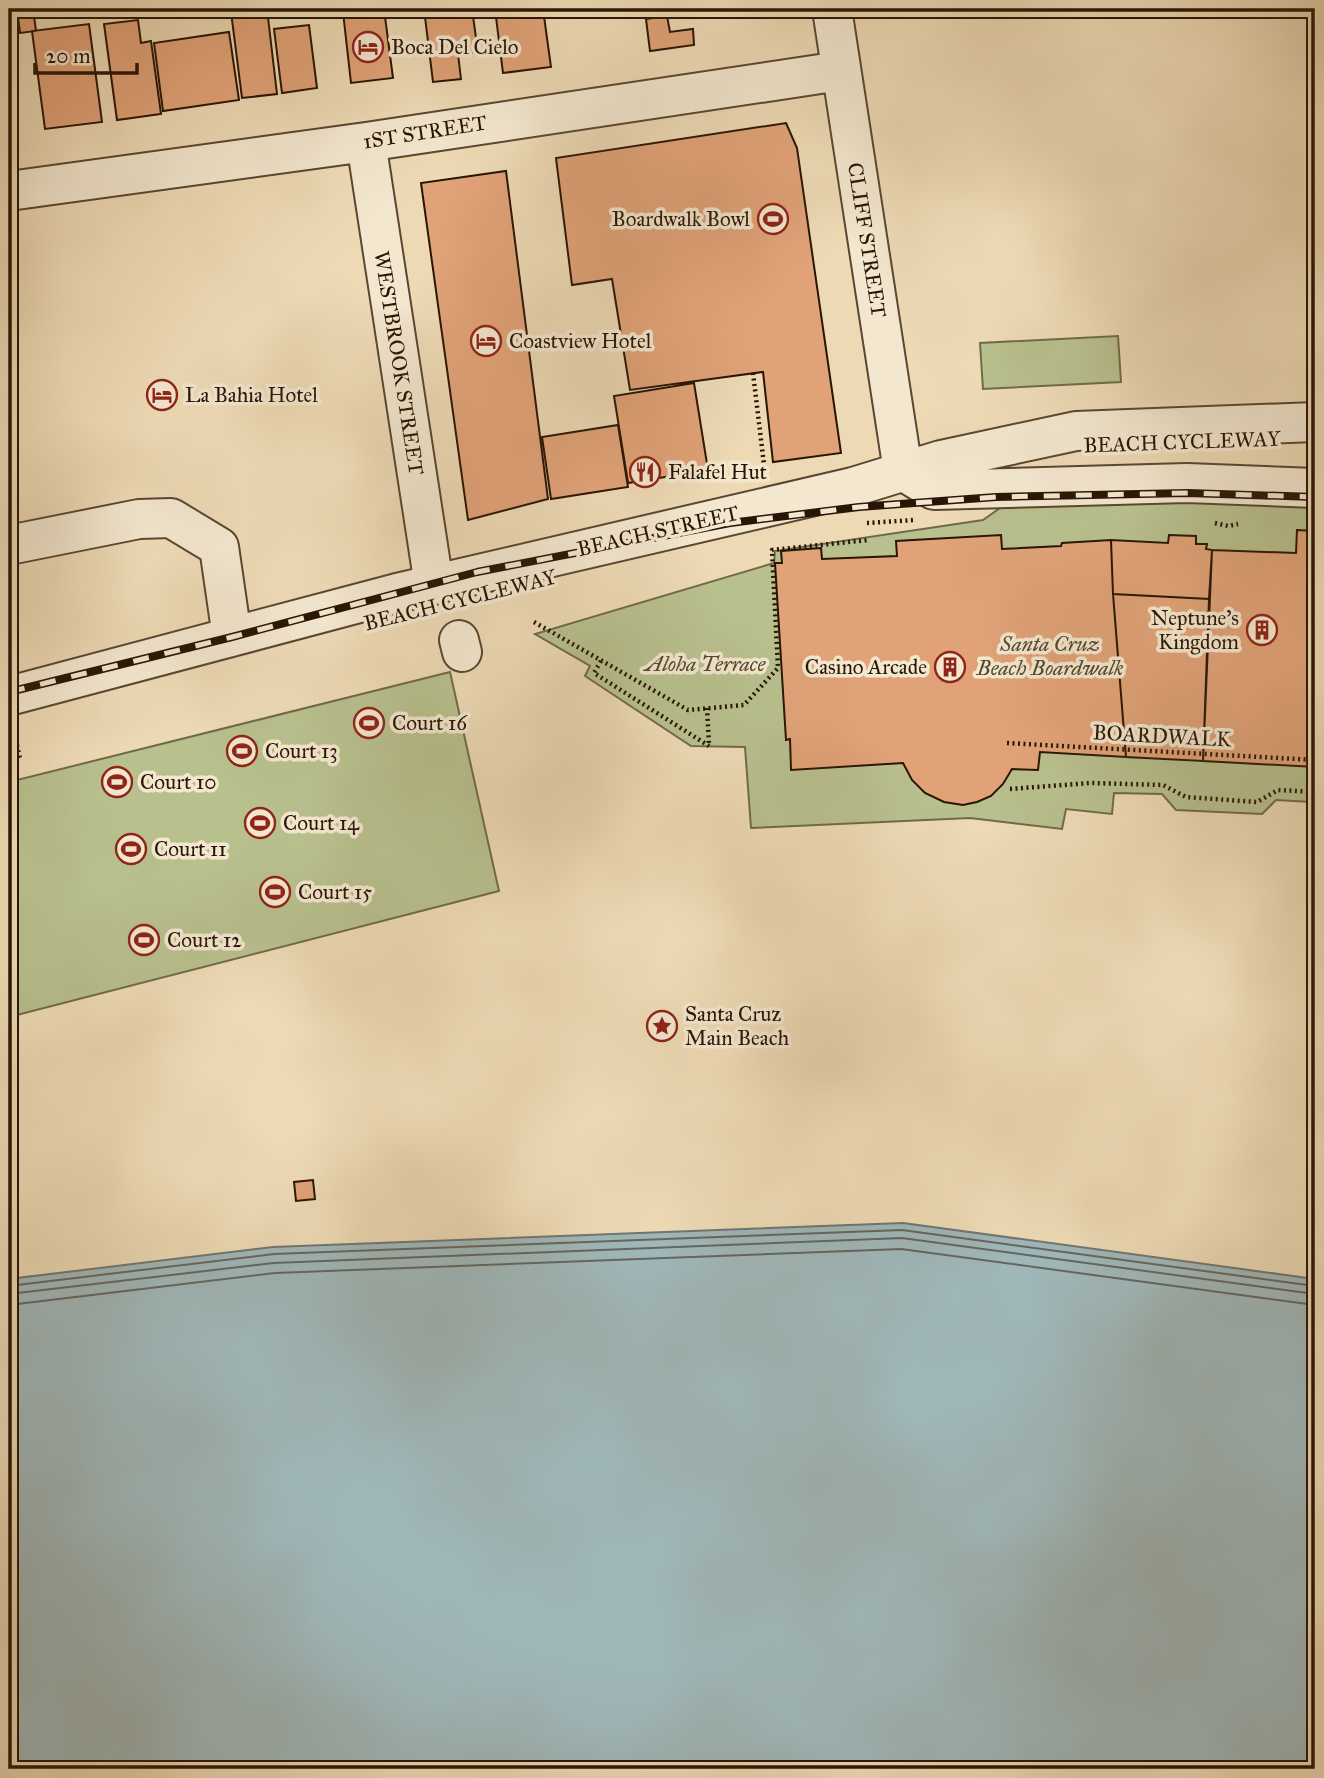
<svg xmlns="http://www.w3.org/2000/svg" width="1324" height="1778" font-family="'IM FELL Great Primer',serif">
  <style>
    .green { fill: #b8c08e; stroke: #706a4a; stroke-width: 2 }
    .water { fill: #9fb7b9; stroke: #707671; stroke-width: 2 }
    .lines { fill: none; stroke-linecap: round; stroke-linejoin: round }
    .shore { stroke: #64665f; stroke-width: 2 }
    .building { fill: #e1a278; stroke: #291505; stroke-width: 2 }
    .minor-casing { stroke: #5a4631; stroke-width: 42 }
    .path { stroke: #291505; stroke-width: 4.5; stroke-dasharray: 2 3.5; stroke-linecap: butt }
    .minor { stroke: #f3e7cf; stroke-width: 38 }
    .rail-casing { stroke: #291505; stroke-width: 8 }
    .rail { stroke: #f3e7cf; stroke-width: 5; stroke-dasharray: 16; stroke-linecap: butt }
    .labels { text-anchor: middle; stroke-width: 7; stroke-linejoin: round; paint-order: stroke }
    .poi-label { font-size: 21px; fill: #291505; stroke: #f3e7cf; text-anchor: start }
    .street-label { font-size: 21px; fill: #291505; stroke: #f3e7cf }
    .park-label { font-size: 21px; font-style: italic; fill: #54482e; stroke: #f3e7cf }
  </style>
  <rect width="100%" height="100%" fill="#eddab5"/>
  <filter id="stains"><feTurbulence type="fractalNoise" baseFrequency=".00286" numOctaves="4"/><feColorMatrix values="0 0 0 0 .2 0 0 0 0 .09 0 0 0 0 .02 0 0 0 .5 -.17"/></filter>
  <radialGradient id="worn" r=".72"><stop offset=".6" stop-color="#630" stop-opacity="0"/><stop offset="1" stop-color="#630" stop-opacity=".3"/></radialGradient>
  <!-- green -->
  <path class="green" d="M1118 336 1121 382 983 389 980 343Z
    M1163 501 1315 504V814H1311V802L1276 800 1262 814 1176 810 1162 794 1114 793 1112 814 1066 809 1062 829 970 818 751 828 745 747 691 746 585 676 590 666 535 634 774 563 775 551 983 520 1007 503Z
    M450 672 499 891 9 1017V782Z"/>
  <!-- water -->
  <path class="water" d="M903 1223 1315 1279V1769H9V1279L273 1247Z"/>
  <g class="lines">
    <!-- shore -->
    <path class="shore" d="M9 1286 274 1254 902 1230 1315 1286
      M9 1294 274 1263 902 1238 1315 1294
      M9 1305 275 1273 901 1249 1315 1305"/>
  </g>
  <!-- building -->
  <path class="building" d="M17 9H33L36 31 20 33Z
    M267 9 277 94 242 98 231 12Z
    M305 9H384L393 78 351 83 343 12 306 16Z
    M424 9H472L478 52 458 54 461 79 433 82Z
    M495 9H543L551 67 503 73Z
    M667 16 670 32 693 29 694 45 650 51 646 19Z
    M138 20 141 43 151 41 161 114 117 120 104 24Z
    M89 24 102 122 45 129 32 31Z
    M309 25 317 88 282 93 274 29Z
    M229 32 239 100 163 111 154 43Z
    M786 123 797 148 841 453 773 462 763 372 630 390 612 279 572 285 556 158Z
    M506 171 548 499 468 520 421 183Z
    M694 383 708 470 628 483 614 396Z
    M618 425 628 487 551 499 542 437Z
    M1297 530 1315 531V767L1203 761 1212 550 1296 553Z
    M1001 535 1002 549 1061 546 1062 543 1111 540 1113 594 1126 757 1040 752 1038 770 1012 769 1003 784 991 796 977 802 963 805 944 802 925 793 912 780 903 763 791 770 790 739 786 740 775 563H782L781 551 821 548 822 559 897 556 896 541Z
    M1169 535 1196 536V544H1207L1206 549 1212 550 1209 599 1113 594 1111 540 1168 543Z
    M1113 594 1209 599 1203 761 1126 757Z
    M313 1180 315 1199 296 1201 294 1182Z"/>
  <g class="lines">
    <!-- minor casing -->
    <g class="minor-casing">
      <path id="minor" d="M832 9 903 471
        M366 142 434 585
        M9 191 366 142 840 71
        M903 471 934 490 1187 483 1315 488
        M9 545 139 519 171 518 219 547 232 637
        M459 640 462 652
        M9 696 397 593 853 487 941 460 1076 431 1315 422"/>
    </g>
    <!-- path -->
    <path class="path" d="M753 373 765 473
      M867 523 914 520
      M1215 523 1228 526 1238 524
      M534 622 688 710 744 705 778 668 772 550 868 540
      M601 661 594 673 709 746
      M707 708 709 745
      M1007 743 1315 760
      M17 745 20 759
      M1010 789 1090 783 1163 785 1186 797 1257 802 1278 790 1315 792"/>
    <!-- minor -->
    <use href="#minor" class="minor"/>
    <!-- rail casing -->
    <g class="rail-casing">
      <path id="rail" d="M9 692 232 637 477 572 730 523 859 507 996 497 1188 493 1315 497"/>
    </g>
    <!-- rail -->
    <use href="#rail" class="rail"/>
  </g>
  <!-- icons -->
  <defs>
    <g id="hotel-ring" transform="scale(1.575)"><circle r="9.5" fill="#f3e7cf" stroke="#8f2418" stroke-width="1.5"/><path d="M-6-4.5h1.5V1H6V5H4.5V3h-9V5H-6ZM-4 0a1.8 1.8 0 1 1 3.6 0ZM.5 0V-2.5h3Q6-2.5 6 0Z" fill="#8f2418"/></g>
    <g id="stadium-ring" transform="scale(1.575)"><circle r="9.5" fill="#f3e7cf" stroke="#8f2418" stroke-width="1.5"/><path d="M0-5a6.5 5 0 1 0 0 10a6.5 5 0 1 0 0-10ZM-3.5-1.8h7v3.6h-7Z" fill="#8f2418"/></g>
    <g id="restaurant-ring" transform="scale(1.575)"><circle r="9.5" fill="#f3e7cf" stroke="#8f2418" stroke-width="1.5"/><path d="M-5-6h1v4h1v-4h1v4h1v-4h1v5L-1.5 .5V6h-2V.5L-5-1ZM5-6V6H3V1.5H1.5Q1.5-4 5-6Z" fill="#8f2418"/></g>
    <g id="building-ring" transform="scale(1.575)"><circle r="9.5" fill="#f3e7cf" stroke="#8f2418" stroke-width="1.5"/><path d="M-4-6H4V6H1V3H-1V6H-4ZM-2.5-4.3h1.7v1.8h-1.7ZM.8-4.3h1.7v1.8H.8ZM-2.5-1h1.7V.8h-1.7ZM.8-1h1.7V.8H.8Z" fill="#8f2418"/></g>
    <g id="sight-ring" transform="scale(1.575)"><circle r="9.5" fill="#f3e7cf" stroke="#8f2418" stroke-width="1.5"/><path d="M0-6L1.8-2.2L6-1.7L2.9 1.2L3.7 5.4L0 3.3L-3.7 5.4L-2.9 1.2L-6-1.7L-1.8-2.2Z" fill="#8f2418"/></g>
  </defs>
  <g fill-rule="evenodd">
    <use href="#hotel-ring" x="368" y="47"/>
    <use href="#stadium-ring" x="773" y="219"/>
    <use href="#hotel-ring" x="486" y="341"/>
    <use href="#hotel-ring" x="162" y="395"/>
    <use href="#restaurant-ring" x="645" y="472"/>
    <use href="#building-ring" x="1262" y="630"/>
    <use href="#building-ring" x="950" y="667"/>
    <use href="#stadium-ring" x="369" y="723"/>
    <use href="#stadium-ring" x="242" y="751"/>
    <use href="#stadium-ring" x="117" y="782"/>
    <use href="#stadium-ring" x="260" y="823"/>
    <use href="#stadium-ring" x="131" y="849"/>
    <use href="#stadium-ring" x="275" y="892"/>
    <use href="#stadium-ring" x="144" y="940"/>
    <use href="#sight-ring" x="662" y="1026"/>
  </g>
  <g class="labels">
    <!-- poi labels -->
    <g class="poi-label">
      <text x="391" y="54">Boca Del Cielo</text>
      <text x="750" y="226" text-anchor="end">Boardwalk Bowl</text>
      <text x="509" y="348">Coastview Hotel</text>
      <text x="185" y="402">La Bahia Hotel</text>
      <text x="668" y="479">Falafel Hut</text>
      <text x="1239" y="625" text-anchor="end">Neptune's<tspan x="1239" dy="24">Kingdom</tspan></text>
      <text x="927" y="674" text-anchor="end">Casino Arcade</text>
      <text x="392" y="730">Court 16</text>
      <text x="265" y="758">Court 13</text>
      <text x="140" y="789">Court 10</text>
      <text x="283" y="830">Court 14</text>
      <text x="154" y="856">Court 11</text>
      <text x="298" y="899">Court 15</text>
      <text x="167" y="947">Court 12</text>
      <text x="685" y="1021">Santa Cruz<tspan x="685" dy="24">Main Beach</tspan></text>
    </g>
    <!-- street labels -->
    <g class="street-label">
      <text transform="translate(425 132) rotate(-9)" y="7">1ST STREET</text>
      <text transform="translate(867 240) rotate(81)" y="7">CLIFF STREET</text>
      <text transform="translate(399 363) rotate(81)" y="7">WESTBROOK STREET</text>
      <text transform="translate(1182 442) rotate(-2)" y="7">BEACH CYCLEWAY</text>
      <text transform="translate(658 531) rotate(-13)" y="7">BEACH STREET</text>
      <text transform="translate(460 600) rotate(-14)" y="7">BEACH CYCLEWAY</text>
      <text transform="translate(1162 736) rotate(3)" y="7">BOARDWALK</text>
    </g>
    <!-- park labels -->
    <g class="park-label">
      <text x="1050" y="651">Santa Cruz<tspan x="1050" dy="24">Beach Boardwalk</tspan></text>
      <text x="705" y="671">Aloha Terrace</text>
    </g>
  </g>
  <!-- margin -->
  <rect width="1324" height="1778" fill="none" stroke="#eddab5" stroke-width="35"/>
  <rect x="10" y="10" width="1303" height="1757" fill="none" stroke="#291505" stroke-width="3.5"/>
  <rect x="18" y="18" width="1289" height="1743" fill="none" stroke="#291505" stroke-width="2"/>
  <!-- scale -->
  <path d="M35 63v10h102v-10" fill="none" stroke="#291505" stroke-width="3.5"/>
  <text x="46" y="63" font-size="21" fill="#291505" stroke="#f3e7cf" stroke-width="5" paint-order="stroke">20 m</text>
  <rect width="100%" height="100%" filter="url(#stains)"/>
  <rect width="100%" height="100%" fill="url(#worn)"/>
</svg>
